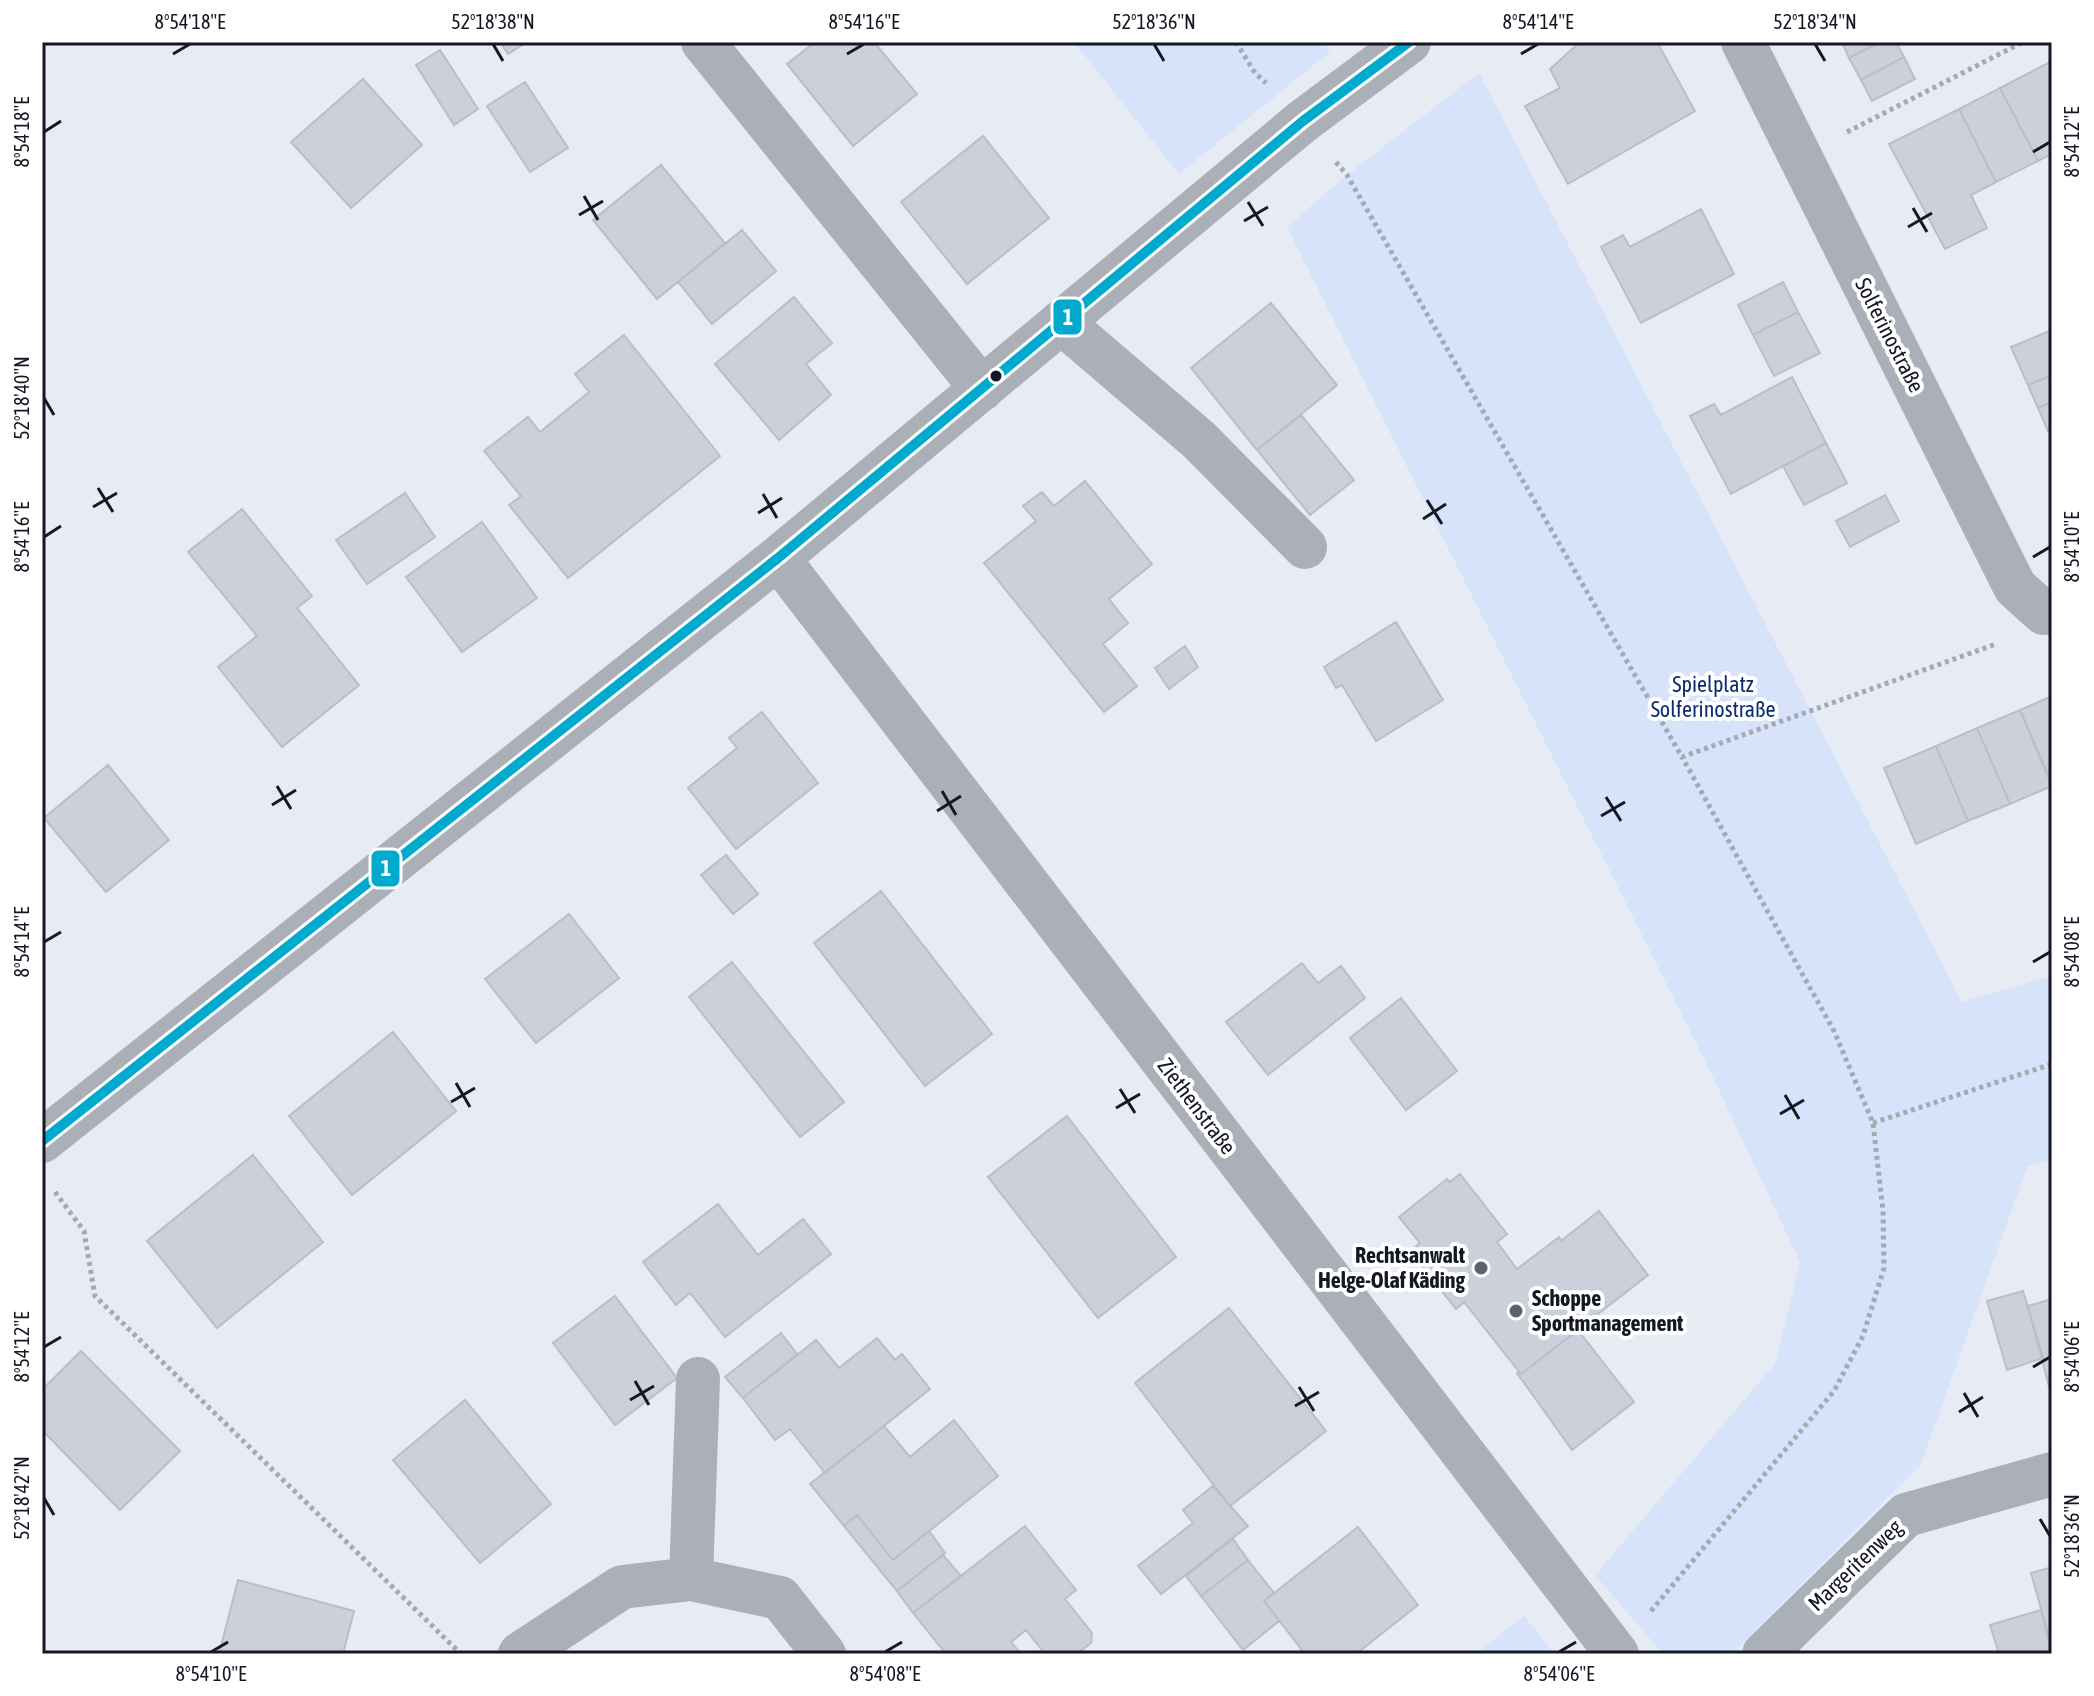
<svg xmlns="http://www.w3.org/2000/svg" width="2094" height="1696" font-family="'Asap Condensed',sans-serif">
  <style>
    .green { fill: #d7e3fa }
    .building { fill: #cbd0da; stroke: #babec7; stroke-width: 2 }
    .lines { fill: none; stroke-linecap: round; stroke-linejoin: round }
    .path { stroke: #a5a9b1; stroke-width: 5; stroke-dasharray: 4 4; stroke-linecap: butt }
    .minor { stroke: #aaafb8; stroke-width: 44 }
    .bus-1-casing { stroke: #fff; stroke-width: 16 }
    .bus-1 { stroke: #00a9ce; stroke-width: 10 }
    .ticks { fill: none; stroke: #131822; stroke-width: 3 }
    .bus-dot { fill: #131822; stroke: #fff; stroke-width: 3 }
    .poi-dot { fill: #5d626c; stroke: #fff; stroke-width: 3 }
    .labels { text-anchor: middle; stroke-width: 8; stroke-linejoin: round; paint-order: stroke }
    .street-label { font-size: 22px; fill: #131822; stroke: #fff }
    .park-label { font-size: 22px; fill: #0d2c72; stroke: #fff }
    .poi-label { font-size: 22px; font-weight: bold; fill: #131822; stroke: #fff; text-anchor: end }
    .line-badge { stroke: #fff; stroke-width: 3 }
    .badge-label { font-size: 22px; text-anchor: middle; font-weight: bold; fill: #fff }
    .neatline { fill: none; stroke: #131822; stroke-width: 3 }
    .ticks-label { font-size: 20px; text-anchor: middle; fill: #131822 }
  </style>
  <rect width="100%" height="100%" fill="#e6ebf4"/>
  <!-- green -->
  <path class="green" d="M1074 42H1323L1330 52 1179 174Z
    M1479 73 1962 1002 2052 976V1159L2027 1167 1921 1464 1732 1654H1663L1595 1575 1775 1364 1800 1262 1711 1073 1287 227 1347 175Z
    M1524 1616 1555 1654H1476Z"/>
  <!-- building -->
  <path class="building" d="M500 42H527L508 54Z
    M815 42H874L917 94 853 146 787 64Z
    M1580 42H1657L1695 111 1568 184 1525 106 1560 88 1550 69Z
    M1842 42H1880L1849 58Z
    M1880 42H1896L1904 57 1861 80 1849 58Z
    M440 50 478 109 454 125 416 65Z
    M1904 57 1915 79 1872 101 1861 80Z
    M2052 61V154L2038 161 2000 88Z
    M363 79 422 145 351 208 291 142Z
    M525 82 568 148 530 172 487 106Z
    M2000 88 2038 161 1996 182 1959 109Z
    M1959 109 1996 182 1971 195 1987 228 1945 249 1889 144Z
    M983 136 1049 218 967 284 901 202Z
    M661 165 725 243 657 299 593 220Z
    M1701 209 1734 274 1641 323 1601 247 1623 235 1630 247Z
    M742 230 776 271 712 324 678 282Z
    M1783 282 1798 312 1753 335 1738 305Z
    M794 297 832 343 806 364 831 395 779 440 715 364Z
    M1271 303 1337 385 1257 450 1191 368Z
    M1798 312 1820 353 1774 376 1753 335Z
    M2052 330V375L2028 385 2011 347Z
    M624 335 720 456 568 578 509 505 521 496 484 451 528 417 540 432 589 392 575 374Z
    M2052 375V402L2038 408 2028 385Z
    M1792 377 1826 443 1731 494 1690 416 1714 404 1721 415Z
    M2052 402V430L2048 431 2038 408Z
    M1301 415 1354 480 1310 515 1257 450Z
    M1826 443 1847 483 1804 505 1783 466Z
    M1085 481 1152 564 1109 599 1128 623 1103 644 1137 686 1104 712 984 563 1036 521 1023 506 1042 492 1054 506Z
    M405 493 435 537 367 584 336 540Z
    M1885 495 1899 521 1850 547 1836 521Z
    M242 509 312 596 297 608 359 685 282 747 218 667 257 636 188 552Z
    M482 522 537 598 462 652 406 577Z
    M1396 622 1443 700 1376 741 1342 685 1336 688 1324 667Z
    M1185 646 1198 667 1169 689 1155 668Z
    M2052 696V784L2020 710Z
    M2020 710 2052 786 2010 804 1977 728Z
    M762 712 818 783 736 849 688 788 737 748 729 738Z
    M1977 728 2010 804 1968 821 1936 746Z
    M1936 746 1968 821 1916 844 1884 768Z
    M108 765 169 840 106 892 44 818Z
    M726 855 758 894 733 914 701 875Z
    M881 891 992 1034 925 1086 814 943Z
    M569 914 619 978 536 1043 485 979Z
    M732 962 844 1102 800 1137 689 997Z
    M1302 963 1318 983 1341 966 1365 998 1268 1075 1226 1022Z
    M1401 998 1457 1071 1406 1110 1350 1038Z
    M393 1032 456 1111 352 1195 289 1116Z
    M1067 1116 1176 1257 1098 1318 988 1177Z
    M253 1155 323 1242 217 1328 147 1241Z
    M1460 1174 1507 1234 1497 1242 1517 1269 1559 1237 1561 1241 1599 1211 1648 1275 1521 1374 1464 1302 1456 1309 1410 1251 1420 1243 1399 1217 1447 1179 1450 1182Z
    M718 1204 758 1255 803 1219 831 1254 725 1337 690 1293 676 1305 643 1262Z
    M2023 1291 2043 1358 2007 1370 1987 1301Z
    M615 1296 677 1378 615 1425 553 1343Z
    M2052 1299V1398L2028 1306Z
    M1229 1308 1326 1431 1230 1506 1135 1383Z
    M1578 1330 1634 1402 1572 1450 1517 1373 1519 1372 1521 1374Z
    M781 1333 797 1354 743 1398 725 1377Z
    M877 1338 895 1360 902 1354 930 1389 825 1473 790 1429 775 1440 743 1398 816 1340 839 1368Z
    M81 1351 180 1451 120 1510 42 1430V1390Z
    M465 1400 551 1504 480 1563 393 1460Z
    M954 1420 998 1476 893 1560 857 1515 844 1526 810 1484 884 1426 910 1457Z
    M1213 1486 1248 1526 1161 1594 1138 1566 1193 1523 1183 1510Z
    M857 1515 893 1560 929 1531 945 1553 897 1591 844 1526Z
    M1025 1526 1076 1590 1065 1599 1092 1633 1091 1643 1077 1654H1045L1026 1630 1011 1642 1021 1654H946L913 1613Z
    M1358 1527 1418 1605 1356 1654H1305L1264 1601Z
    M1233 1539 1248 1560 1201 1596 1186 1576Z
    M943 1555 961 1576 913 1613 897 1591Z
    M1248 1560 1274 1593 1264 1601 1279 1621 1243 1650 1201 1596Z
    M2052 1567V1648L2031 1573Z
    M238 1580 354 1611 343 1654H219Z
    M2041 1610 2052 1654H1999L1990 1625Z"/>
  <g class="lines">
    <!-- path -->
    <path class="path" d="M1236 42 1255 73 1266 83
      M1847 132 2023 42
      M1336 162 1347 175 1682 757 1996 644
      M1873 1123 2052 1064
      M55 1192 84 1231 95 1296 461 1654
      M1651 1611 1834 1391 1863 1336 1884 1268 1883 1211 1873 1123 1834 1031 1682 757"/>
    <!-- minor -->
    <path class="minor" d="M703 42 982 389
      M1743 42 2015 587 2044 613H2052
      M1061 322 1199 440 1305 547
      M778 558 1617 1654
      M42 1141 778 558 1303 121 1409 42
      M691 1579 698 1379
      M520 1654 622 1587 691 1579 780 1598 824 1654
      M1764 1654 1906 1515 2052 1474"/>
    <!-- bus-1 casing -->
    <g class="bus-1-casing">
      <path id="bus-1" d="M42 1141 778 558 1303 121 1409 42"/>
    </g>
    <!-- bus-1 -->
    <use href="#bus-1" class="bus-1"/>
  </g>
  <!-- ticks -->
  <path class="ticks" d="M493 44 503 61M1154 44 1164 61M1815 44 1825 61M173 54 190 44M847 54 864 44M1521 54 1538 44M44 132 61 121M2033 152 2050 142M584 196 598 220M1248 202 1263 226M1913 208 1927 232M579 215 603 201M1244 221 1268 207M1908 227 1932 213M44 398 54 415M98 488 113 512M763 494 777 518M1427 500 1442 524M93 507 117 493M758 513 782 498M1423 519 1446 504M44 537 61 526M2033 557 2050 547M277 786 291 809M942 791 956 815M1606 797 1621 821M272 805 296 790M937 811 961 796M1601 816 1625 802M44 942 61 932M2033 962 2050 952M456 1083 470 1107M1120 1089 1135 1113M1785 1095 1799 1119M451 1102 475 1088M1116 1108 1140 1094M1780 1114 1804 1100M44 1347 61 1337M2033 1367 2050 1357M635 1381 649 1405M1299 1387 1314 1411M1964 1393 1978 1417M630 1400 654 1386M1295 1406 1319 1392M1959 1412 1983 1397M44 1498 54 1515M2040 1519 2050 1536M211 1652 228 1642M885 1652 902 1642M1559 1652 1576 1642"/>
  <!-- markers -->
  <circle class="bus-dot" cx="996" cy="376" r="7"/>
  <g class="poi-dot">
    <circle cx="1481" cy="1268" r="8"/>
    <circle cx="1516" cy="1311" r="8"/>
  </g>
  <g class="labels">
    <!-- street labels -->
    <g class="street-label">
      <text transform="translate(1890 335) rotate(63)" y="8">Solferinostraße</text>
      <text transform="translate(1197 1106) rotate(53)" y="8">Ziethenstraße</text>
      <text transform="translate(1855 1565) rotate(-44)" y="8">Margeritenweg</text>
    </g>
    <!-- park labels -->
    <g class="park-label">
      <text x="1713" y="692">Spielplatz<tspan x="1713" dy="25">Solferinostraße</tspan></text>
    </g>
    <!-- poi labels -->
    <g class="poi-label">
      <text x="1465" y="1263">Rechtsanwalt<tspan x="1465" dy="25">Helge-Olaf Käding</tspan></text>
      <text x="1532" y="1306" text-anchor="start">Schoppe<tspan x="1532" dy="25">Sportmanagement</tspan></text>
    </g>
  </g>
  <g class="line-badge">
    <rect x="1052" y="298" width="31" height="38" rx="8" fill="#00a9ce"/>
    <rect x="370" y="849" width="31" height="39" rx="8" fill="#00a9ce"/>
  </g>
  <g class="badge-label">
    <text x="1068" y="325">1</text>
    <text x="386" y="876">1</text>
  </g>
  <!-- border -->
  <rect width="2094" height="1696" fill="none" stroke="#ffffff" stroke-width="88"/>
  <rect x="44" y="44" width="2006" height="1608" class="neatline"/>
  <g class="ticks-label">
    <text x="190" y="29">8°54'18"E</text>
    <text x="493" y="29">52°18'38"N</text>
    <text x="864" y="29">8°54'16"E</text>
    <text x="1154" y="29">52°18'36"N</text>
    <text x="1538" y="29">8°54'14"E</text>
    <text x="1815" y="29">52°18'34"N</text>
    <text transform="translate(22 132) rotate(-90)" y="7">8°54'18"E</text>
    <text transform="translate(2072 142) rotate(-90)" y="7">8°54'12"E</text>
    <text transform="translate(22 398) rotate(-90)" y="7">52°18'40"N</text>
    <text transform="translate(22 537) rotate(-90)" y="7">8°54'16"E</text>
    <text transform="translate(2072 547) rotate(-90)" y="7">8°54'10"E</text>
    <text transform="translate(22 942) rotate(-90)" y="7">8°54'14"E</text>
    <text transform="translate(2072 952) rotate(-90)" y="7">8°54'08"E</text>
    <text transform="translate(22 1347) rotate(-90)" y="7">8°54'12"E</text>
    <text transform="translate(2072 1357) rotate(-90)" y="7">8°54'06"E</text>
    <text transform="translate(22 1498) rotate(-90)" y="7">52°18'42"N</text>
    <text transform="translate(2072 1536) rotate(-90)" y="7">52°18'36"N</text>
    <text x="211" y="1681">8°54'10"E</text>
    <text x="885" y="1681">8°54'08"E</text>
    <text x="1559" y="1681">8°54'06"E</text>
  </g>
</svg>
